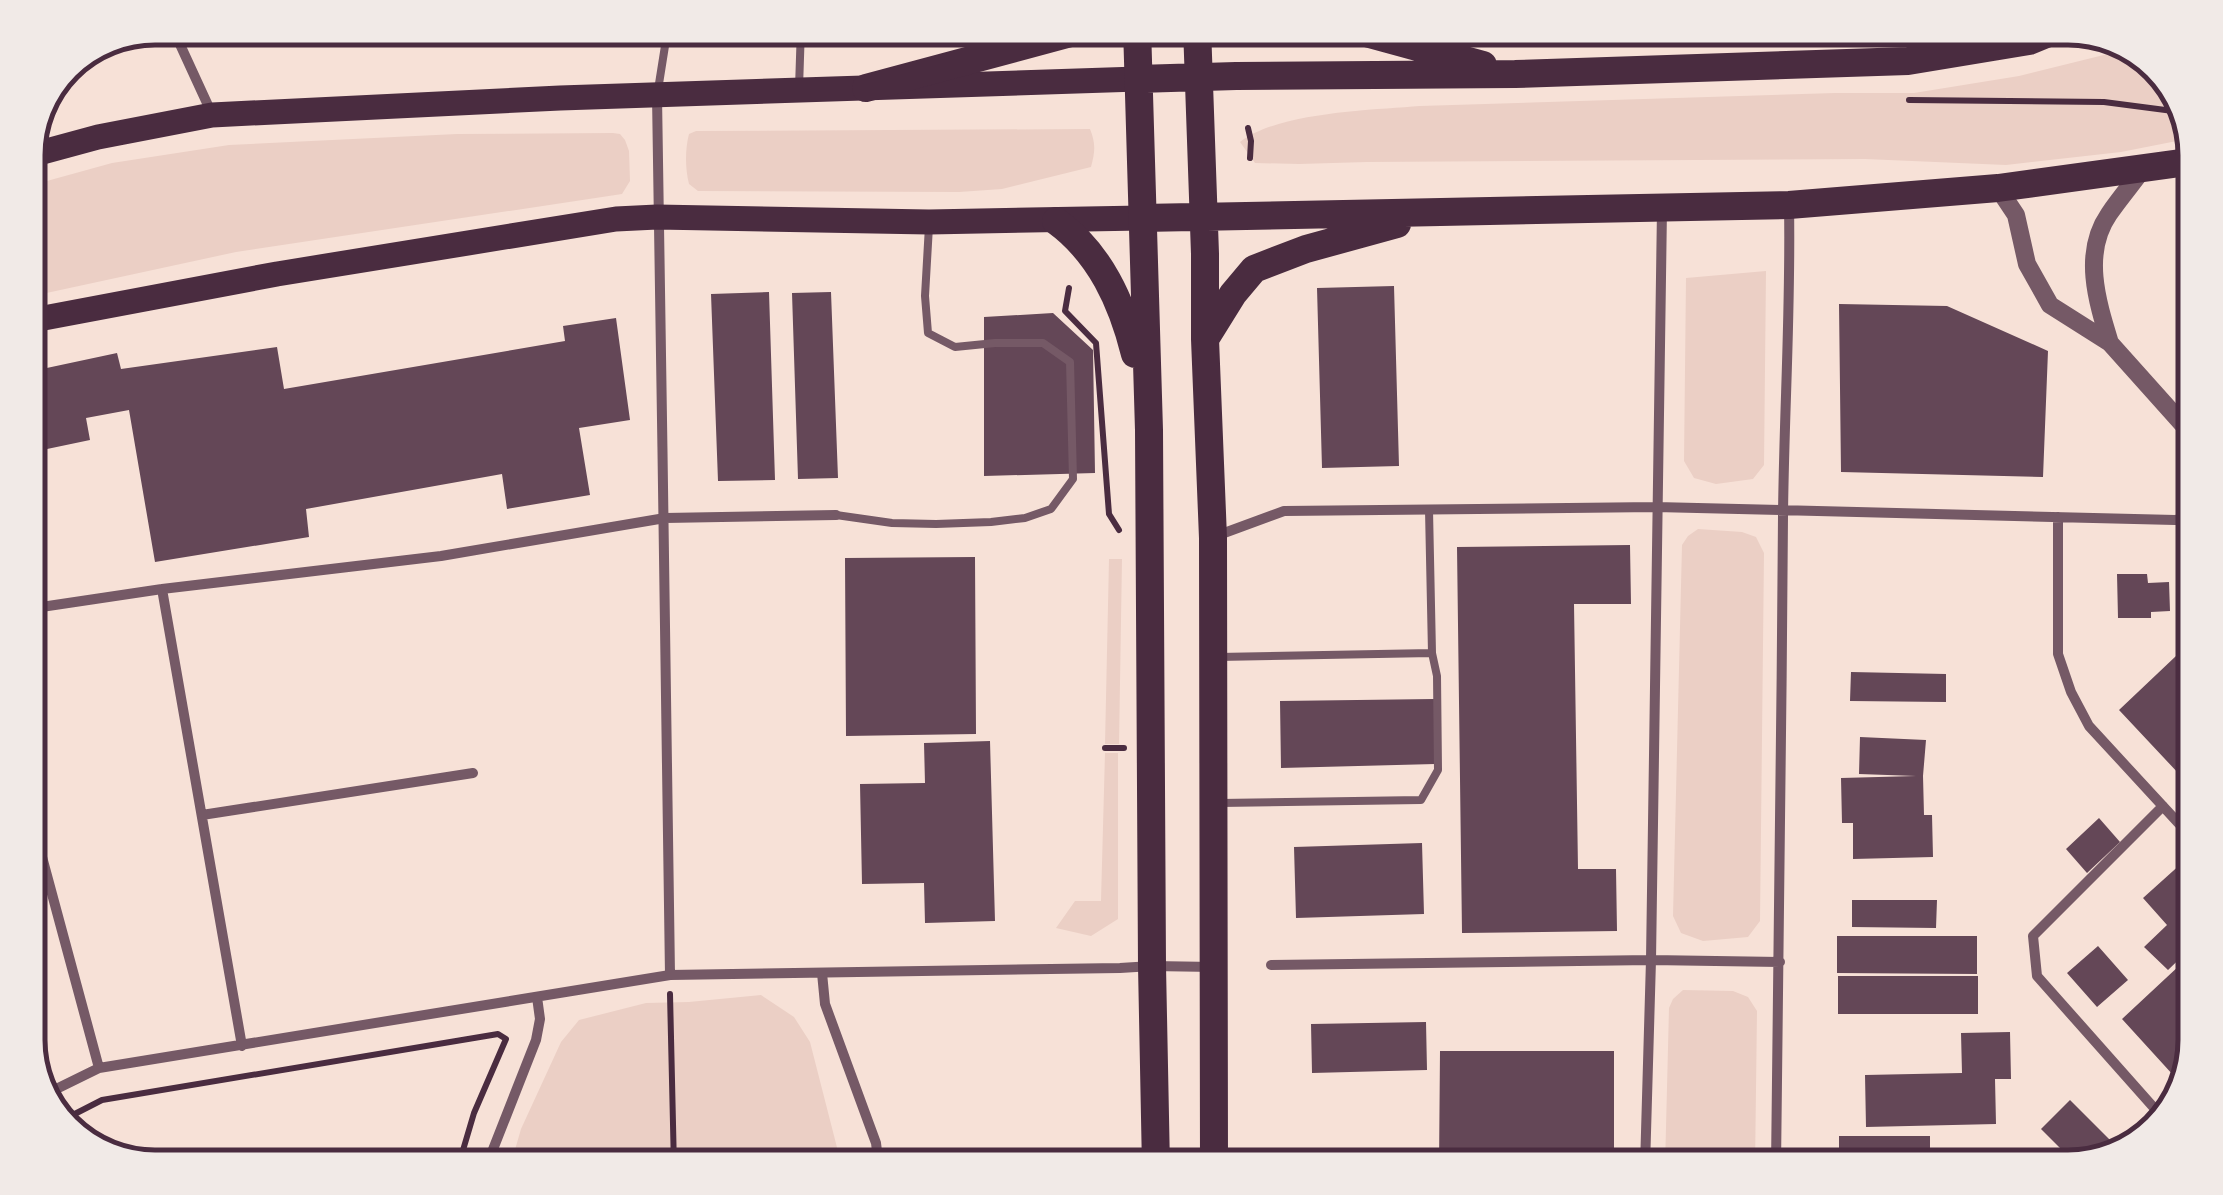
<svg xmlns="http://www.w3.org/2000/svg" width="2223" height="1195" font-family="'DM Sans',sans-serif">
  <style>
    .green { fill: #ebcfc5 }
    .building { fill: #644757 }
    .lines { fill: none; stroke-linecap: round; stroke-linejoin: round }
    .path { stroke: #4a2c40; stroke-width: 6 }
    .service { stroke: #755966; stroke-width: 8 }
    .minor { stroke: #755966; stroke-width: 10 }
    .tertiary { stroke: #755966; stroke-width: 18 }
    .primary { stroke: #4a2c40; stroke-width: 25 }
    .trunk { stroke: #4a2c40; stroke-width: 28 }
    .rim { fill: none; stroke: #4a2c40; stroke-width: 5 }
  </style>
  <rect width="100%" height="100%" fill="#f7e1d7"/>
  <!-- green -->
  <path class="green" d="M2132 48 2174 85 2192 138 2121 152 2006 165 1865 159 1367 162 1299 164 1255 163 1240 142C1279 112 1372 110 1420 106L1835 93H1914L2019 76Z
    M1090 129C1096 144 1095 152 1091 167L1002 189 959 192 698 191 689 184C685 168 685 149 689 134L696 131Z
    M613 133 620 134 625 140 629 151 630 181 622 194 236 252 28 297V187L36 184 112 163 229 145 457 134Z
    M1766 271 1764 465 1753 479 1716 484 1694 478 1684 461 1686 278Z
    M1698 529 1742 532 1756 537 1764 553 1760 921 1748 937 1703 941 1681 933 1673 916 1682 545 1688 536Z
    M1109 559H1122L1119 744H1105Z
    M1105 753H1118V919L1091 936 1056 928 1075 901H1101Z
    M1683 990 1733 991 1748 997 1757 1011 1755 1167H1665L1669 1008 1673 999Z
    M761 995 794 1017 810 1042 842 1167H510L521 1129 561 1042 579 1020 646 1003 689 1002Z"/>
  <!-- building -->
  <path class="building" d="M1394 286 1399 466 1322 468 1317 288Z
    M769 292 775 480 718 481 711 294Z
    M831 292 838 478 798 479 792 293Z
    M1839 304 1947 306 2048 351 2043 477 1841 472Z
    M1053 313 1093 350 1095 473 984 476V317Z
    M616 318 630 420 579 428 590 495 507 509 502 474 306 509 309 537 155 562 129 410 86 418 90 440 28 453V372L117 353 121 369 277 347 284 389 565 341 563 326Z
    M28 465 38 506 28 509Z
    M1630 545 1631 604H1574L1578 869H1616L1617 931 1462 933 1457 547Z
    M975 557 976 734 846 736 845 558Z
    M2117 574H2147L2148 583 2169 582 2170 611 2151 612V618H2118Z
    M2195 638V791L2119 710Z
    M1851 672 1946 674V702L1850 701Z
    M1434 699 1435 764 1281 768 1280 701Z
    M1860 737 1926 740 1923 776 1924 815H1932L1933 857 1853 859V823H1842L1841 778 1916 776 1859 774Z
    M990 741 995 921 925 923 924 883 862 884 860 784 925 783 924 743Z
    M2099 818 2120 842 2087 873 2066 849Z
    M1422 843 1424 914 1296 918 1294 847Z
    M2183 862 2195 876V944L2168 970 2144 947 2167 925 2143 898Z
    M1852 900H1937L1936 928 1852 927Z
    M1837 936H1977V974L1837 973Z
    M2098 946 2128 980 2097 1007 2067 973Z
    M2195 951 2196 1040 2184 1087 2122 1019Z
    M1838 976H1978V1014H1838Z
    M1426 1022 1427 1070 1312 1073 1311 1024Z
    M2010 1032 2011 1079H1995L1996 1124 1866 1127 1865 1075 1962 1073 1961 1033Z
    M1440 1051H1614V1167H1439Z
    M2070 1100 2121 1151 2068 1167H2059L2069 1157 2041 1129Z
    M1839 1136H1930V1160L1839 1161Z
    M907 1159 1115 1161V1167H907Z"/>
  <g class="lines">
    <!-- path -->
    <path class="path" d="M1909 100 2104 102 2173 111 2177 132
      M1248 128 1251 141 1250 158
      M1069 288 1065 311 1096 343 1109 514 1119 530
      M1105 748H1124
      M670 994 674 1167
      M61 1121 102 1100 498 1034 506 1039 474 1113 458 1167"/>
    <!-- service -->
    <path class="service" d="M799 88 801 27
      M658 90 668 27
      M836 515 892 523 936 524 991 522 1025 518 1051 509 1073 479 1070 362 1043 343H995L955 347 928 333 925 296 929 226
      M1218 657 1432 653
      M1220 803 1421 800 1438 770 1437 676 1432 653 1429 510"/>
    <!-- minor -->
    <path class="minor" d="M172 27 212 114
      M657 96C661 389 667 682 670 975
      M2058 517V654L2071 692 2089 726 2195 841
      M1216 536 1284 511 1656 507 2175 520 2195 517
      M162 589 242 1046
      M28 609 162 589 441 556 665 518 836 515
      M28 805 99 1068
      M202 815 473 773
      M1271 965 1651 960 1780 962
      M822 973 825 1004 876 1143 879 1167
      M44 1095 99 1068 670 975 1120 968 1152 966 1214 967
      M2163 1118 2037 976 2033 936 2163 806
      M489 1167 490 1157 536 1040 540 1019 537 997
      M1645 1167 1651 960 1662 209
      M1776 1167C1780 950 1781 733 1783 516 1784 413 1791 309 1789 206"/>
    <!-- tertiary -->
    <path class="tertiary" d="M1998 188 2016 215 2027 264 2050 305 2110 343 2195 438
      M2110 343C2097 301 2082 253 2109 214 2120 198 2132 184 2143 169"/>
    <!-- primary -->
    <path class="primary" d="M28 156 98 137 212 115 560 98 1138 79
      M28 321 277 274 616 219 657 217 929 222 1142 218"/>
    <!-- trunk -->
    <path class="trunk" d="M1137 27 1149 430 1152 966 1156 1167
      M1197 27 1205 254V339L1213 538 1214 1167
      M1344 27 1483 65
      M1138 79 1236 76 1515 74 1908 61 2029 41 2063 27
      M866 88 1093 27
      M1142 218 1789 205 1998 188 2195 161
      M1056 221C1100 253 1122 302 1135 354
      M1205 339 1233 294 1254 269 1306 249 1397 224"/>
  </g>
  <!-- crop -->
  <path d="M0 0H2223V1195H0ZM155 45H2068A110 110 0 0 1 2178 155V1040A110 110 0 0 1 2068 1150H155A110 110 0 0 1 45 1040V155A110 110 0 0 1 155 45Z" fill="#f1eae7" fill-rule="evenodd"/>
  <path class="rim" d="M155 45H2068A110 110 0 0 1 2178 155V1040A110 110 0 0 1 2068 1150H155A110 110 0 0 1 45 1040V155A110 110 0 0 1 155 45Z"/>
</svg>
